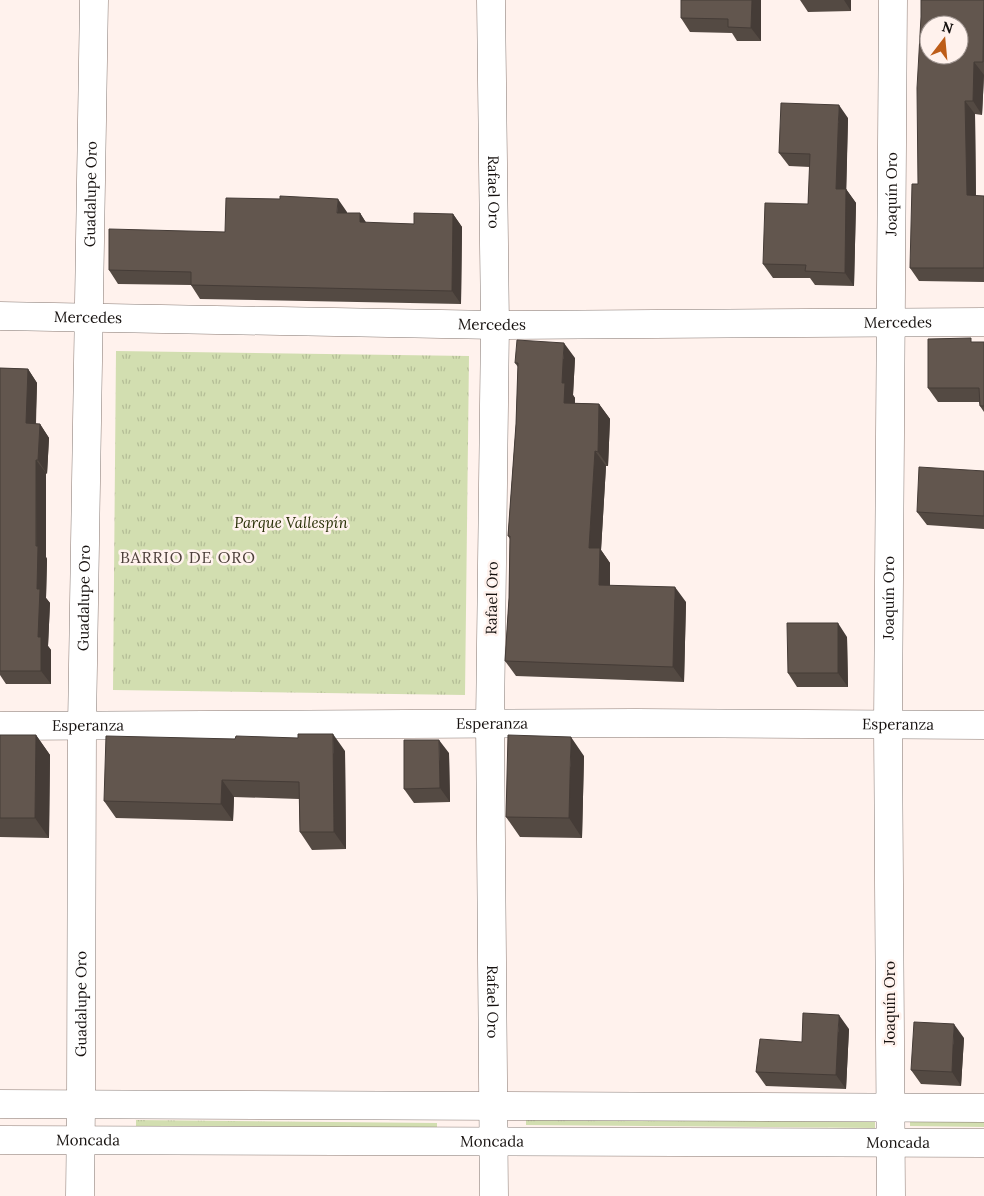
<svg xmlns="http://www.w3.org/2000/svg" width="984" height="1196" font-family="Lora,serif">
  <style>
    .grass { fill: url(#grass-tufts) }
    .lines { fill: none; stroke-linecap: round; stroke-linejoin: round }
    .minor-casing { stroke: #867872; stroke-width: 29 }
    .tertiary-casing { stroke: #867872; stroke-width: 29 }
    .minor { stroke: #fff; stroke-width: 28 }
    .tertiary { stroke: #fff; stroke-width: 28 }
    .wall { fill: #544a43 }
    .shaded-wall { fill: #453c37 }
    .building { fill: #62564e; stroke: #453c37; fill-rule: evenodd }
    .labels { text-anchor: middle; stroke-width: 5; stroke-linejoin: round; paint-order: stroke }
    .street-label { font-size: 15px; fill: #16110f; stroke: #fff2ed }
    .park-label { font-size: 15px; font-style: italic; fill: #2a3108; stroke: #fff2ed }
    .neighbourhood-label { font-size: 16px; letter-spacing: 1px; fill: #4c3f3a; stroke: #fff2ed }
  </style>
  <defs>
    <pattern id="grass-tufts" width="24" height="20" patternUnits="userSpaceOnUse" patternTransform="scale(1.25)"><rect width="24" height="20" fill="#d2deb0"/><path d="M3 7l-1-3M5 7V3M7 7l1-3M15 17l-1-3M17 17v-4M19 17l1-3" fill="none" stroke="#b4bd96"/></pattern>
  </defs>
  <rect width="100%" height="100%" fill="#fff2ed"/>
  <!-- grass -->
  <path class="grass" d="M116 351 469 356 465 695 113 690Z
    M526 1118 875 1121V1128L526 1125Z
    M136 1120 437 1123V1129L136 1126Z
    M910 1120 984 1121V1127L910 1126Z"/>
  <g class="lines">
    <!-- minor casing -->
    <g class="minor-casing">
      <g id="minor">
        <path id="s1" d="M491 0 495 325 490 723 494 1196"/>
        <path id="s2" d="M0 316 495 325 984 322"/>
        <path id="s3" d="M0 726 636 723 984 725"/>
        <path id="s4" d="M80 1196 81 1104 82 725 94 0"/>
        <path id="s5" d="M891 1196 888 725 893 0"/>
      </g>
    </g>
    <!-- tertiary casing -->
    <g class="tertiary-casing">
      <g id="tertiary">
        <path d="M0 1104 984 1108"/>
        <path id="s6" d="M0 1140 984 1143"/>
      </g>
    </g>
    <!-- minor -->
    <use href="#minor" class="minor"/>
    <!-- tertiary -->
    <use href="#tertiary" class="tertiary"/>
  </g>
  <!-- wall -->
  <path class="wall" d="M681 0H761V41H737L732 33 690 32 681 18Z
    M800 0H851V11L808 12Z
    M984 0V75L982 115 975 114 976 196H984V282L919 281 910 268 918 184Z
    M848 118 846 189 856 203 854 286 815 285 810 278H773L763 264 808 204 810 167 789 166 779 153Z
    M347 212V213H360L366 223 414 224 453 214 462 227 461 304 200 299 191 285 118 284 109 270 225 232Z
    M974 342H984V412L980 406 979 402H938L928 388Z
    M575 358 573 395 575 398V403L599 404 610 419 608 466H606L601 550 610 563V586L686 602 684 682 516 676 505 661 509 598 510 539 508 536 516 424 518 367 515 363Z
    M0 368 28 369 37 383 36 424H40L49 438 47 474 46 473V557L47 559 46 598 50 603 48 646 51 650V684H6L0 675Z
    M984 471V529L927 525 917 512Z
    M847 637 848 687H797L788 673Z
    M0 735H36L50 755 49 838 0 837Z
    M345 751 346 849 312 850 300 832 299 799 234 797 233 821 116 818 104 801Z
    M449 753 450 802 414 803 404 789Z
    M584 756 582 838 520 837 506 817Z
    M849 1029 846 1089 766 1086 756 1072 802 1042Z
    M964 1038 961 1086 921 1084 911 1070Z"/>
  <!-- shaded-wall -->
  <path class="shaded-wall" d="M752 0H761V41L751 28Z
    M844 0H851V11Z
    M974 62 984 75 982 115 973 101Z
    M965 101 975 114 976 209 967 195Z
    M839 105 848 118 846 203 836 189Z
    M846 189 856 203 854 286 845 273Z
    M338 199 347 212V226L337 213Z
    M360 213 369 227 360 222Z
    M453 214 462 227 461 304 452 291Z
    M564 343 575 358 573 395 575 398 574 418 564 403 562 383Z
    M28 369 37 383 35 437 26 423Z
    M599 404 610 419 608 466 598 452Z
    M40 424 49 438 47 474 38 460Z
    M595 451 606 466 601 550 610 563V600L599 585 589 548Z
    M36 460 46 473V557L47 559 46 598 50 603 48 646 51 650V684L41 671 38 637 37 589Z
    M675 587 686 602 684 682 673 667Z
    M838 623 847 637 848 687 838 673Z
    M333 734 345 751 346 849 334 832Z
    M36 735 50 755 49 838 35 818Z
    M571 737 584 756 582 838 569 818Z
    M439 740 449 753 450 802 440 788Z
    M222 780 234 797 233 821 221 804Z
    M839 1015 849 1029 846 1089 836 1075Z
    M954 1024 964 1038 961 1086 952 1072Z"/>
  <!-- building -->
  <path class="building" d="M681 0H752L751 28 728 27V19L681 18Z
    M921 0H984L983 62H974L973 101H965L967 195 984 196V268H910L912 184H918L917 88 921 17ZM929 25H959V55H929Z
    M781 103 839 105 836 189H846L845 273 805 271 806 265 763 264 765 203 808 204 810 154 779 153Z
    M280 196 338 199 337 213H360V222L414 224V213L453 214 452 291 191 285V272L109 270V229L225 232 226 198 280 199Z
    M971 338V342H984V406H980L979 388H928V339Z
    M517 340 564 343 562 383H565L564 403 599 404 598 452 595 451 589 548H600L599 585 675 587 673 667 505 661 509 598 510 536H508L516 424 518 363H515Z
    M0 368 28 369 26 423 40 424 38 460H36V546H38L37 589H40L38 637H41V671H0Z
    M919 467 984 471V516L917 512Z
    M787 623H838V673H788Z
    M298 734H333L334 832H300L299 782 222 780 221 804 104 801 106 736 235 739 236 736 298 738Z
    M0 735H36L35 818H0Z
    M508 735 571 737 569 818 506 817Z
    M404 740H439L440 788 404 789Z
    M803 1013 839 1015 836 1075 756 1072 760 1039 802 1042Z
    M914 1022 954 1024 952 1072 911 1070Z"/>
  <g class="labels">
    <!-- street labels -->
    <g class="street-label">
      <text dy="5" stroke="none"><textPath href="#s4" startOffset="1002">Guadalupe Oro</textPath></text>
      <text dy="5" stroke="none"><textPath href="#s1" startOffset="192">Rafael Oro</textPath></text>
      <text dy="5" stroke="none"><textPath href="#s5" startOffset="1002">Joaquín Oro</textPath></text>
      <text dy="5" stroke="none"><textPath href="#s2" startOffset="88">Mercedes</textPath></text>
      <text dy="5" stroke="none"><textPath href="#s2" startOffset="898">Mercedes</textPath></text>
      <text dy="5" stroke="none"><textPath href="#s2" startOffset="492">Mercedes</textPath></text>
      <text dy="5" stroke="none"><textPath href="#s4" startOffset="598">Guadalupe Oro</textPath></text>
      <text transform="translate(492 598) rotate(-89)" y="5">Rafael Oro</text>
      <text dy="5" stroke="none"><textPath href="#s5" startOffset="598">Joaquín Oro</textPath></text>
      <text dy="5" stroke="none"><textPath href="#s3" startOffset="492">Esperanza</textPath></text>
      <text dy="5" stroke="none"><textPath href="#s3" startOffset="88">Esperanza</textPath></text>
      <text dy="5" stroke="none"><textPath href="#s3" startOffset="898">Esperanza</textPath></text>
      <text dy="5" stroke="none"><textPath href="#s4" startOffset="192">Guadalupe Oro</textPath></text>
      <text dy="5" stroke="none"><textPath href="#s1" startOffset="1002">Rafael Oro</textPath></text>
      <text transform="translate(890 1003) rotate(-90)" y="5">Joaquín Oro</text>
      <text dy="5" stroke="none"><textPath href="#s6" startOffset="88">Moncada</textPath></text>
      <text dy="5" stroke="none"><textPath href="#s6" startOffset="492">Moncada</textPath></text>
      <text dy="5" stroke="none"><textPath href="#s6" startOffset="898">Moncada</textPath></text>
    </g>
    <!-- park labels -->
    <g class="park-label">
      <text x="291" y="528">Parque Vallespín</text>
    </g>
    <!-- neighbourhood labels -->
    <g class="neighbourhood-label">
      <text x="188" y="563">BARRIO DE ORO</text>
    </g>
  </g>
  <!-- north arrow -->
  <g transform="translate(944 40) rotate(16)"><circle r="24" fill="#fff2ed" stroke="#a29894"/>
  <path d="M0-4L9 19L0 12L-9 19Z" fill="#bd5d18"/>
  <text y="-8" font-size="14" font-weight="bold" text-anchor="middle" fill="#16110f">N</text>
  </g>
</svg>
